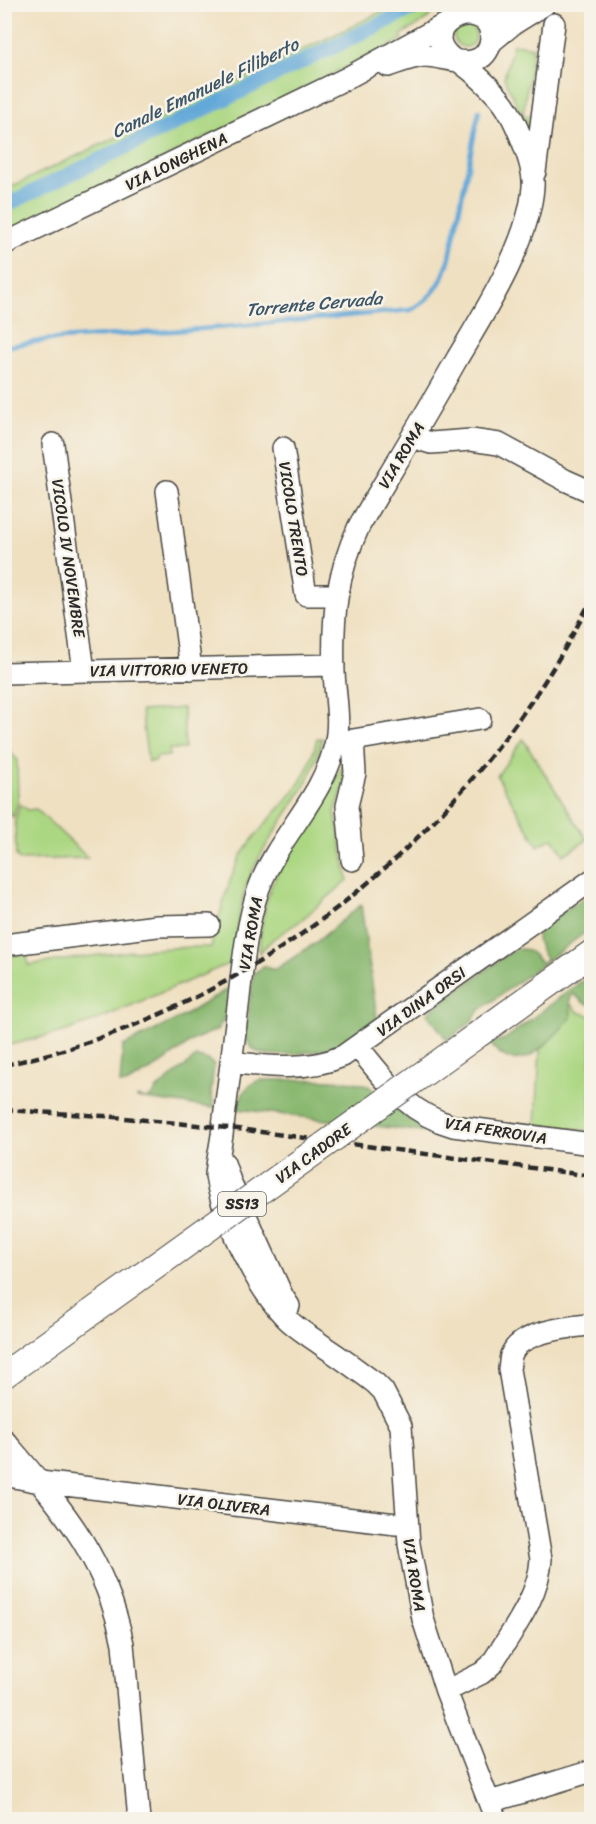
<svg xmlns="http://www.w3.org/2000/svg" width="596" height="1824" font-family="Sriracha,sans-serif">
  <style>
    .green { fill: #acd782; stroke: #6c8156; stroke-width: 1.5 }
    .forest { fill: #89b870; stroke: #5a724e; stroke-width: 1.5 }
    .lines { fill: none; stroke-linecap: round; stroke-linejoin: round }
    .stream { stroke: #62a8d8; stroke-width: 4.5 }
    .canal { stroke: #62a8d8; stroke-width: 15 }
    .minor-casing { stroke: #484642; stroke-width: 24 }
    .major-casing { stroke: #484642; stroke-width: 28 }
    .minor { stroke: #fff; stroke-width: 21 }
    .major { stroke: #fff; stroke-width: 26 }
    .rail { stroke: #2b2b2b; stroke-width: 4.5; stroke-dasharray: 9 4.5; stroke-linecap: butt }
    .major-bridge-casing { stroke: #484642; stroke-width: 28; stroke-linecap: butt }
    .major-bridge { stroke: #fff; stroke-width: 26 }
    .labels { text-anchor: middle; stroke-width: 5; stroke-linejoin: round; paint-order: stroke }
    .shield { fill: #f7f3e8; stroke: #686764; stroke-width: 1.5 }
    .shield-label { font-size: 15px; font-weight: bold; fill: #2b2b2b }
    .street-label { font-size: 16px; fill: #2b2b2b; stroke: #f7f3e8 }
    .water-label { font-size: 18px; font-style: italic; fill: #3e5768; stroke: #f7f3e8 }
  </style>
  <rect width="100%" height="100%" fill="#f7f3e8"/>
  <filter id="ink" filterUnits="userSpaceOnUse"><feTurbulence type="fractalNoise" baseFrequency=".0167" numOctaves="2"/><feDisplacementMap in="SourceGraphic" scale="12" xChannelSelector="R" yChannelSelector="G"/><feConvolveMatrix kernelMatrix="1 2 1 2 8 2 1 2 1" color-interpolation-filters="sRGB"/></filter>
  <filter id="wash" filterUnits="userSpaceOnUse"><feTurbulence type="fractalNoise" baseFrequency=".008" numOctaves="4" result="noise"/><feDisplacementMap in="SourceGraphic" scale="24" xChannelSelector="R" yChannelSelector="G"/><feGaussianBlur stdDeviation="1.35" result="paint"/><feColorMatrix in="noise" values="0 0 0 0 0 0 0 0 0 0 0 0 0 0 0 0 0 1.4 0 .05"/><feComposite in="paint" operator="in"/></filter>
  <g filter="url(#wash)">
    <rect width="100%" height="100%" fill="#efe0c1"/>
    <!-- green -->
    <path class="green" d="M394 5H441L425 21 401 35 403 39 5 238 4 190 353 26Z
      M454 36a11 11 0 1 1 22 0a11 11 0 1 1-22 0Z
      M513 44 533 47 523 115 534 117 530 131 504 78Z
      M183 708 185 749H169V756L156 757V761L148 762 141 711Z
      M317 738H322C313 790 273 825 252 872 244 889 240 907 238 926 236 938 237 951 233 962L97 1020 63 1032 5 1046 4 956 27 954 28 965C89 957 150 946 211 947 219 919 228 878 242 854 270 810 306 795 317 738Z
      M523 739 587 840 564 855 553 838 538 846 497 776Z
      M5 751H8L17 759 18 802 13 817 5 809Z
      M344 761 346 779 335 812 348 880 300 921 273 939 259 953C261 923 265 894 280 868 301 830 329 802 344 761Z
      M20 804 28 810 36 809 88 858 19 860 16 856 15 820Z
      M570 1003 578 1012 591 1016V1131L536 1125 540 1049 571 1018Z"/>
    <!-- forest -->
    <path class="forest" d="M591 893V928L480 1010 475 1016 472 1022 447 1040 427 1013 514 950C528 946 532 954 542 963L546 959C543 953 537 945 537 937 539 923 579 902 591 893Z
      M361 905 377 1019C366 1027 355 1037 343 1043 326 1051 271 1060 256 1051 250 1047 247 1042 245 1036L254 973 265 966 270 969H276L314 944Z
      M591 974V1005L584 1003 574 994 570 998 571 1018C548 1041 520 1083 490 1043L505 1039Z
      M234 985 223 1021 217 1030 195 1039 158 1066 126 1084H120L123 1046 182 1017Z
      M196 1057C203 1058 209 1059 214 1065L211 1091 214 1108 136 1098 139 1097 146 1099 153 1096 156 1090Z
      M261 1080C291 1080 340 1077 367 1085L406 1117 433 1133 238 1109C241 1094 246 1084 261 1080Z"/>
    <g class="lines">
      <!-- stream -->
      <path class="stream" d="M4 347 46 340 228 327 411 310C435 296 442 283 450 257L479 111"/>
      <!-- canal -->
      <path class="canal" d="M4 206 422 4"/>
    </g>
  </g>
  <g filter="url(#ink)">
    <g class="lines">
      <!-- minor casing -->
      <g class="minor-casing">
        <path id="minor" d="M481 16 533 6
          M491 42 513 24 545 4
          M460 62C475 73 488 85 500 99 514 115 535 166 533 187 529 242 486 310 458 357 426 414 392 470 359 526 336 576 332 618 334 672 335 696 341 721 335 745 322 800 278 836 259 888 244 929 241 987 235 1031 231 1066 226 1100 222 1135 220 1149 217 1162 216 1175 222 1218 256 1287 286 1318 298 1330 313 1338 326 1348 343 1359 359 1371 375 1383L383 1391 401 1426 409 1544 423 1619 446 1691 496 1820
          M388 66C400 62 412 57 424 56 446 56 480 74 490 45 492 37 491 29 487 23 465 0 417 32 453 59
          M535 172 554 24
          M4 244 347 78 442 26
          M412 437 431 443 471 440 499 444 565 480 592 492
          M53 444 84 671
          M283 448 306 595H337
          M167 491 191 669
          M4 673 334 665
          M336 741 353 740 480 719
          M352 860 347 806 355 773 353 740
          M4 945 157 926 209 925
          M358 1047C387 1082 407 1113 453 1126L592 1144
          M231 1062C268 1067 309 1071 343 1056L592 880
          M224 1163 230 1181 283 1297 289 1306
          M4 1440C61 1507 105 1555 123 1644L139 1820
          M4 1475 40 1482 396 1524H407
          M446 1691 482 1673 491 1665C511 1632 539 1598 541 1559L509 1369C510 1365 510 1359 511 1355 519 1332 568 1327 588 1325
          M490 1802 592 1771"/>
      </g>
      <!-- major casing -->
      <g class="major-casing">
        <path id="major" d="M480 1033 592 953"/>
      </g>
      <!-- minor -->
      <use href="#minor" class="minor"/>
      <!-- major -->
      <use href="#major" class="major"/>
      <!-- rail -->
      <path class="rail" d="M4 1065C258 1011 477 828 592 598
        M4 1110 104 1116 238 1129 592 1176"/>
      <!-- major-bridge casing -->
      <g class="major-bridge-casing">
        <path id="major-bridge" d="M4 1375 480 1033"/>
      </g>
      <!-- major-bridge -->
      <use href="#major-bridge" class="major-bridge"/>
    </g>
  </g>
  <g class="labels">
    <!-- shield labels -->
    <rect class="shield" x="218" y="1192" width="48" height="24" rx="4.5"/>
    <g class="shield-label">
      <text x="242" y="1209">SS13</text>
    </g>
    <!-- street labels -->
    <g class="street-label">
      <text transform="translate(176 161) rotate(-26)" y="6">VIA LONGHENA</text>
      <text transform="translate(401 455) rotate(-59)" y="6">VIA ROMA</text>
      <text transform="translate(294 519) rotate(81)" y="6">VICOLO TRENTO</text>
      <text transform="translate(69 558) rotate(82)" y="6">VICOLO IV NOVEMBRE</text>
      <text transform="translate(169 669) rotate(-1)" y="6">VIA VITTORIO VENETO</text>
      <text transform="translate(250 933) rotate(-80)" y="6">VIA ROMA</text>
      <text transform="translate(421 1001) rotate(-36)" y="6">VIA DINA ORSI</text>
      <text transform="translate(496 1130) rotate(9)" y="6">VIA FERROVIA</text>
      <text transform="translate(313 1153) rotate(-36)" y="6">VIA CADORE</text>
      <text transform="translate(224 1504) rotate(7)" y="6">VIA OLIVERA</text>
      <text transform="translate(415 1575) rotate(81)" y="6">VIA ROMA</text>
    </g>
    <!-- water labels -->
    <g class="water-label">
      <text transform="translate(205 88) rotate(-26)" y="6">Canale Emanuele Filiberto</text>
      <text transform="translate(314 304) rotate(-5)" y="6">Torrente Cervada</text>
    </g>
  </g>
  <!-- margin -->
  <rect width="596" height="1824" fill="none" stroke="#f7f3e8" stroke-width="24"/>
</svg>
